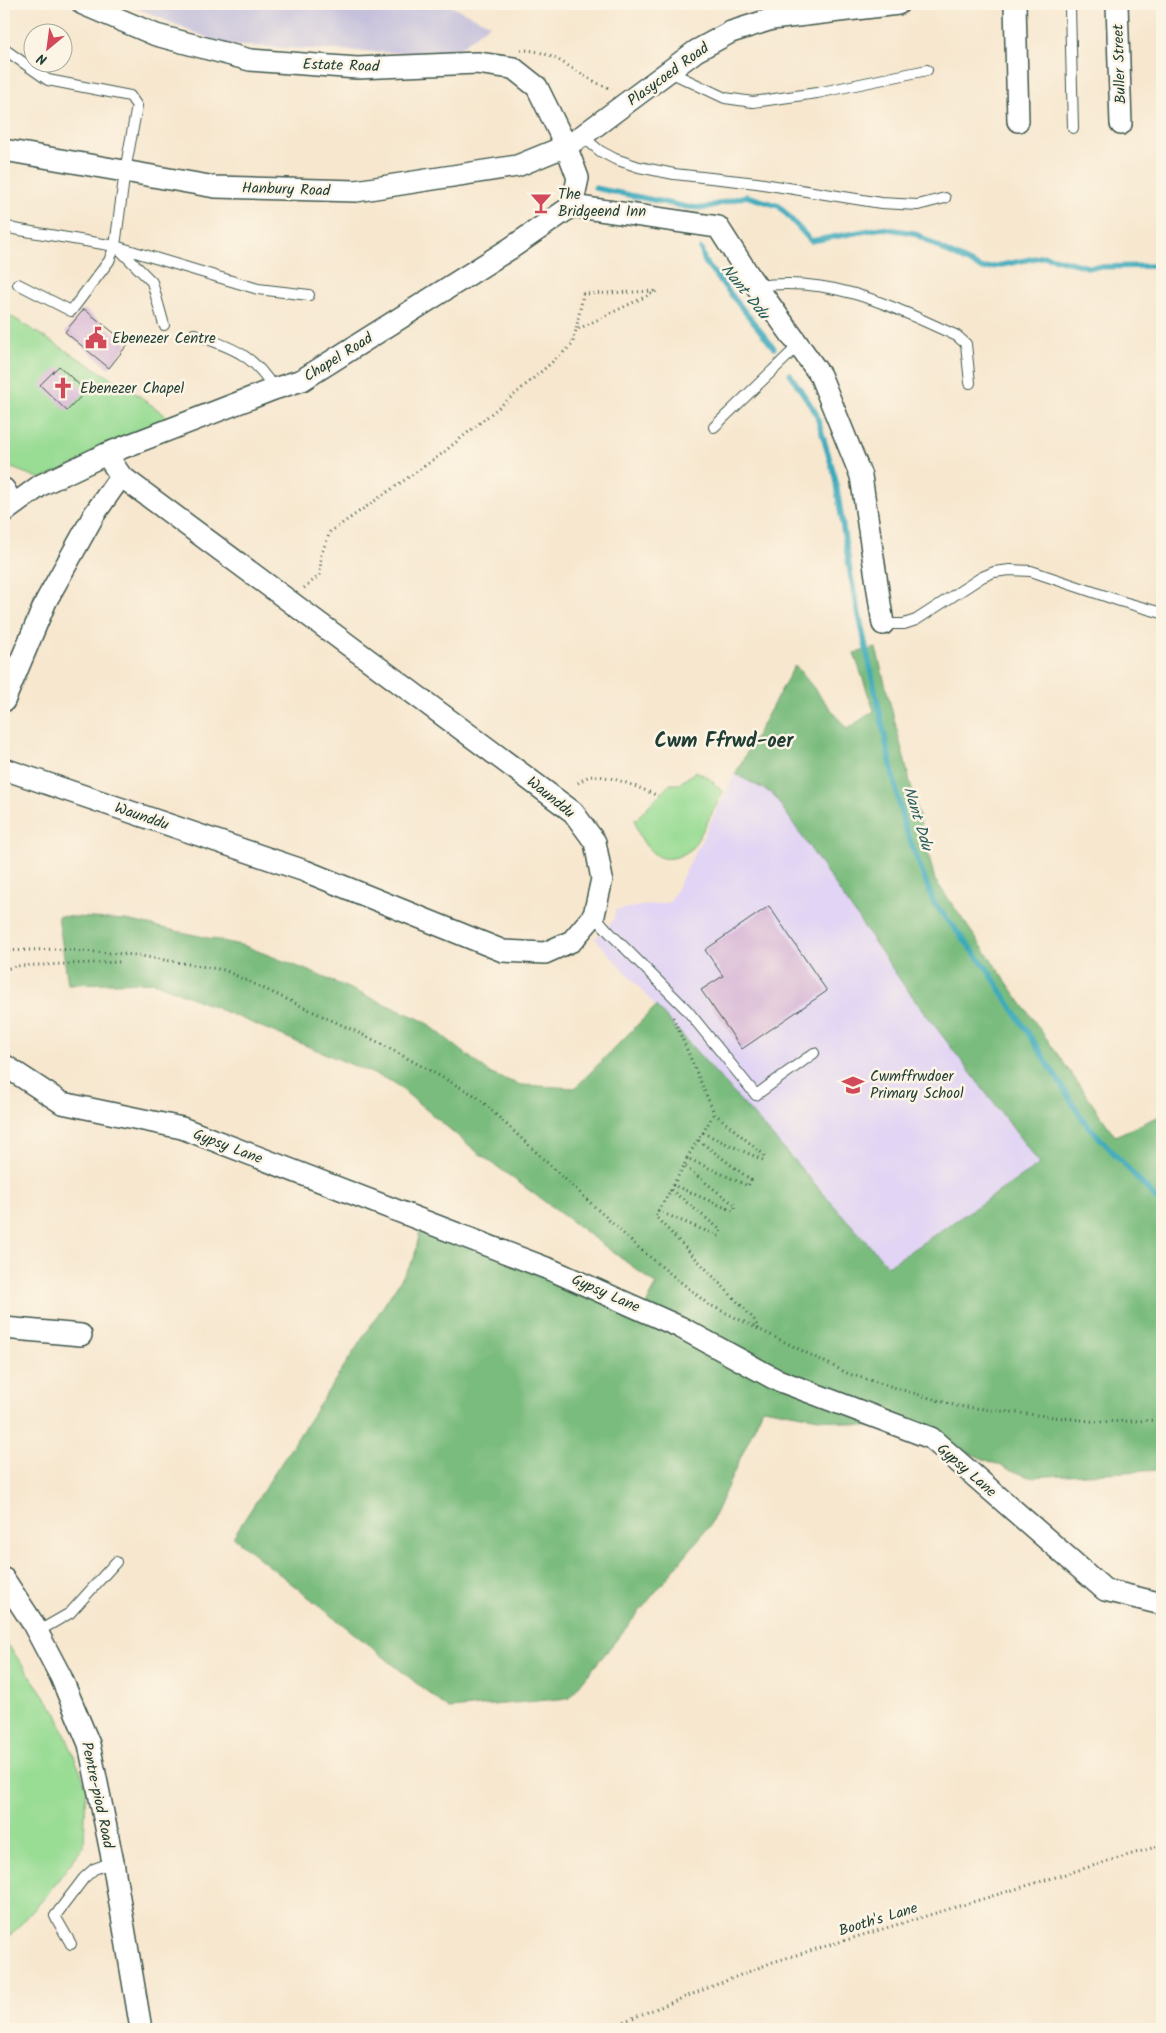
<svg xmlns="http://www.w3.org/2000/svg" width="1166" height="2033" font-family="Kalam,sans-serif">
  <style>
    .built { fill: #e1d4f4 }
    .industrial { fill: #c5c0db }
    .green { fill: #99dc94; stroke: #5c8c64 }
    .forest { fill: #7abc7e; stroke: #4c7c59 }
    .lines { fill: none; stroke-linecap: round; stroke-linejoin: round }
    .stream { stroke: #3daabc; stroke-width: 5.5 }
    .building { fill: #d4b1d5 }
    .lane-casing { stroke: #3f564b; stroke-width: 12 }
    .street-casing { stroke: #3f564b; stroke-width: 24 }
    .path { stroke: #3f564b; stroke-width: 3; stroke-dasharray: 1 4; stroke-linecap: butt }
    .lane { stroke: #fff; stroke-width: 10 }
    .street { stroke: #fff; stroke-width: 21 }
    .labels { text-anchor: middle; stroke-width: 5; stroke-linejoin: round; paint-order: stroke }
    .street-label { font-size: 15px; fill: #1f3d34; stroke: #fcf5e5 }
    .poi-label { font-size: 15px; fill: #1f3d34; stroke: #fcf5e5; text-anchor: start }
    .water-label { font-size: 16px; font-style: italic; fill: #285e5d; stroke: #fcf5e5 }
    .district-label { font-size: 20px; font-weight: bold; fill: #1f3d34; stroke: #fcf5e5 }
  </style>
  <rect width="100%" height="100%" fill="#fcf5e5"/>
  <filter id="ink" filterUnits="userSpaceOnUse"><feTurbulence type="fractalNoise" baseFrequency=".02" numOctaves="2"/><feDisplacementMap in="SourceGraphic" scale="10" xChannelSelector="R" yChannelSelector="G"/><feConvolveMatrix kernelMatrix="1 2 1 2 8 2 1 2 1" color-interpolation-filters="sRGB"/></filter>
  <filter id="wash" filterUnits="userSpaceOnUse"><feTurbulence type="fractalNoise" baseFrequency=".0096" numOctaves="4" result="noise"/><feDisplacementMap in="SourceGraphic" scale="20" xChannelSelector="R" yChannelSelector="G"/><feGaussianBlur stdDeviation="1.12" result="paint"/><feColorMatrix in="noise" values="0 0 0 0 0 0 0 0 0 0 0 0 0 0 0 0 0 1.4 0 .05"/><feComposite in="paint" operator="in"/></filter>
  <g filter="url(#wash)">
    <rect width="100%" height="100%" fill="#f7e7cf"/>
    <!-- built -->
    <path class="built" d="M735 774 773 794 903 984 1040 1164 887 1266 595 938 603 932 614 919 615 910 670 902Z"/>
    <!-- industrial -->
    <path class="industrial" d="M127 4H446L490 24 451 55 225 45Z"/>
    <!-- green -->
    <path class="green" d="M4 312 138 395 173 421 41 479 4 465Z
      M696 771 709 778 723 792C718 802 697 843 691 849 680 858 664 863 653 853 643 844 637 833 635 820L670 784H679Z
      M4 1639 57 1714 86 1786 84 1846 45 1897 4 1943Z"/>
    <!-- forest -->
    <path class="forest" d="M876 648 935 880 1115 1136 1162 1115V1470L1029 1477 931 1438 763 1408 710 1525 569 1698 449 1709 233 1537 414 1259 422 1220 644 1310 656 1284 476 1151 393 1082 154 982 68 984 58 916 126 920 245 946 309 971 424 1021 491 1074 521 1085 575 1088 656 1006 888 1266 1040 1164 903 984 773 794 735 774 795 665 847 729 874 711 854 653Z"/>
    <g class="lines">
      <!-- stream -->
      <path class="stream" d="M595 188 687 207 704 208 746 196 779 206 811 241 882 228 914 233 947 252 983 269 1045 256 1088 267 1162 266
        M701 249 705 262 774 348
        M790 374 816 413 835 477 851 577 903 822 934 903 986 967 1084 1121 1162 1205"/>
    </g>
    <g id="blocks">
      <!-- building -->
      <path class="building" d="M84 309 128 344 109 368 65 332Z
        M59 366 86 391 67 411 40 385Z
        M769 906 827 991 742 1049 701 990 723 976 705 950Z"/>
    </g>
  </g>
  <g filter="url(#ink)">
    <use href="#blocks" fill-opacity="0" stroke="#3f564b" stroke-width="1"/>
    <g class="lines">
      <!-- lane casing -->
      <g class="lane-casing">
        <path id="lane" d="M1071 4 1070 7 1073 128
          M4 49 48 80 130 96 137 106 125 171 115 246 109 261 71 311 18 284
          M670 72 725 98 753 102 817 93 927 70
          M582 136 600 151 615 159 639 167 674 174 757 183 881 203 918 205 945 198
          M4 225 14 229 115 246 258 289 309 295
          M117 247 152 282 164 325
          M757 286C834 276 889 305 957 336L966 344 970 383
          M194 334C230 347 254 354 274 389
          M714 427 799 345
          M883 624H904L916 620 982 577 994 572 1010 570 1031 571 1120 601 1162 613
          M594 915 610 933 687 1010 756 1095 814 1053
          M37 1632 70 1613 116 1562
          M71 1944 55 1916 84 1878 94 1869 113 1862"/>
      </g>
      <!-- street casing -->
      <g class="street-casing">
        <path id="street" d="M1015 4 1018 121
          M1117 4 1121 124
          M4 150 215 187 356 191 517 166 566 146 582 136 696 51 731 32 772 19 898 4
          M572 206 718 227 750 277 820 375 861 476 883 624
          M4 489 13 505
          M4 512 41 485 106 454 274 389 302 380 511 248 572 206 578 178 566 146 537 87 513 68 477 63 357 68 250 60 156 35 83 4
          M4 701 46 601 95 513 121 476
          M4 769 305 871 503 951 545 953 572 941 594 915 602 879 595 842 573 812 121 476 106 454
          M4 1065 62 1103 182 1128 554 1271 680 1327 775 1379 931 1438 1105 1590 1162 1604
          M4 1328 81 1335
          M4 1579 32 1622 61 1677 89 1744 113 1862 141 2029"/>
      </g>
      <!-- path -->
      <path class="path" d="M521 50C556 49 580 79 612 89
        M304 588 320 575 321 555 330 532 439 456 514 395 572 345 576 330 657 291 583 294 576 330
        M578 783C581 781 585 778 588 777 605 772 642 789 658 796
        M4 951 57 949 135 955 224 970 374 1040 476 1096 640 1249 708 1304 849 1374 957 1406 1099 1422 1162 1420
        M4 970 15 966 120 962
        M673 1017 714 1113 764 1155 763 1160 703 1133 698 1140 751 1180 748 1186 687 1158 684 1166 736 1206 733 1211 673 1185 671 1190 721 1230 718 1236 658 1211 655 1216 754 1319 759 1329
        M703 1133 714 1113
        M687 1158 698 1140
        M673 1185 684 1166
        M658 1211 671 1190
        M605 2029 773 1962 1162 1845"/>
      <!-- lane -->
      <use href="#lane" class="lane"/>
      <!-- street -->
      <use href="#street" class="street"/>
    </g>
  </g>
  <!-- icons -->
  <defs>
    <g id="bar-bare" transform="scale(1.725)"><path d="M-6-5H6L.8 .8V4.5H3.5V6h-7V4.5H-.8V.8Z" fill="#d1495b" stroke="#fcf5e5" stroke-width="2.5" paint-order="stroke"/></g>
    <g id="civic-bare" transform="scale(1.725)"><path d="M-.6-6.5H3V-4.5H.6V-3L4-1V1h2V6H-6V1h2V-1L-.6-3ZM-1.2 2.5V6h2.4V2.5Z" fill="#d1495b" stroke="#fcf5e5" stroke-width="2.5" paint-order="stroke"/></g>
    <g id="church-bare" transform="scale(1.725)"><path d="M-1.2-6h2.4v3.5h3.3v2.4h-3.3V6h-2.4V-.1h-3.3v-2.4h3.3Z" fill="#d1495b" stroke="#fcf5e5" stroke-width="2.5" paint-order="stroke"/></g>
    <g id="school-bare" transform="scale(1.725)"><path d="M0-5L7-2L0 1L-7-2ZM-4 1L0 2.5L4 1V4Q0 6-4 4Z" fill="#d1495b" stroke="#fcf5e5" stroke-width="2.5" paint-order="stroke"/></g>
  </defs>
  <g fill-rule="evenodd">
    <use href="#bar-bare" x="541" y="203"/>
    <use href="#civic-bare" x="96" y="338"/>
    <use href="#church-bare" x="63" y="388"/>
    <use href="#school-bare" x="853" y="1085"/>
  </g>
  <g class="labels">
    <!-- street labels -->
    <g class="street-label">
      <text transform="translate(1119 64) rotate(-92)" y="5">Buller Street</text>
      <text transform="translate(341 65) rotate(2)" y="5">Estate Road</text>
      <text transform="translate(668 74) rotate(-36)" y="5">Plasycoed Road</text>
      <text transform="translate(286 189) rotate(2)" y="5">Hanbury Road</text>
      <text transform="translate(338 357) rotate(-32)" y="5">Chapel Road</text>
      <text transform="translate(551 797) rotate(39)" y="5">Waunddu</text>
      <text transform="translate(142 816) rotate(19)" y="5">Waunddu</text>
      <text transform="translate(228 1146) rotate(21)" y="5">Gypsy Lane</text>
      <text transform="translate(606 1293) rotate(24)" y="5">Gypsy Lane</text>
      <text transform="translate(967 1470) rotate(41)" y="5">Gypsy Lane</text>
      <text transform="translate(98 1795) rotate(78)" y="5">Pentre-piod Road</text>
      <text transform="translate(878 1919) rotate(-17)" y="5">Booth's Lane</text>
    </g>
    <!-- poi labels -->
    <g class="poi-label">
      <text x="558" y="199">The<tspan x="558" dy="17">Bridgeend Inn</tspan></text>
      <text x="112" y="343">Ebenezer Centre</text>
      <text x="80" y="393">Ebenezer Chapel</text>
      <text x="870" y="1081">Cwmffrwdoer<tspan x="870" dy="17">Primary School</tspan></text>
    </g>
    <!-- water labels -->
    <g class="water-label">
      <text transform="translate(746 291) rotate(51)" y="6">Nant Ddu</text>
      <text transform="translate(919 818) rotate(73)" y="6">Nant Ddu</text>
    </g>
    <!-- district labels -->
    <g class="district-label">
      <text x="724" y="747">Cwm Ffrwd-oer</text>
    </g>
  </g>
  <!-- margin -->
  <rect width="1166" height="2033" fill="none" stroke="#fcf5e5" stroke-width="20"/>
  <!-- north arrow -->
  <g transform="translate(48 48) rotate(209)"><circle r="24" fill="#fcf5e5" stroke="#a4ab9e"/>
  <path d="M0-4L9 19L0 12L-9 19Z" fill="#d1495b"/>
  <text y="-8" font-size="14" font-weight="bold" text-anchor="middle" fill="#1f3d34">N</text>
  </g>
</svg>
